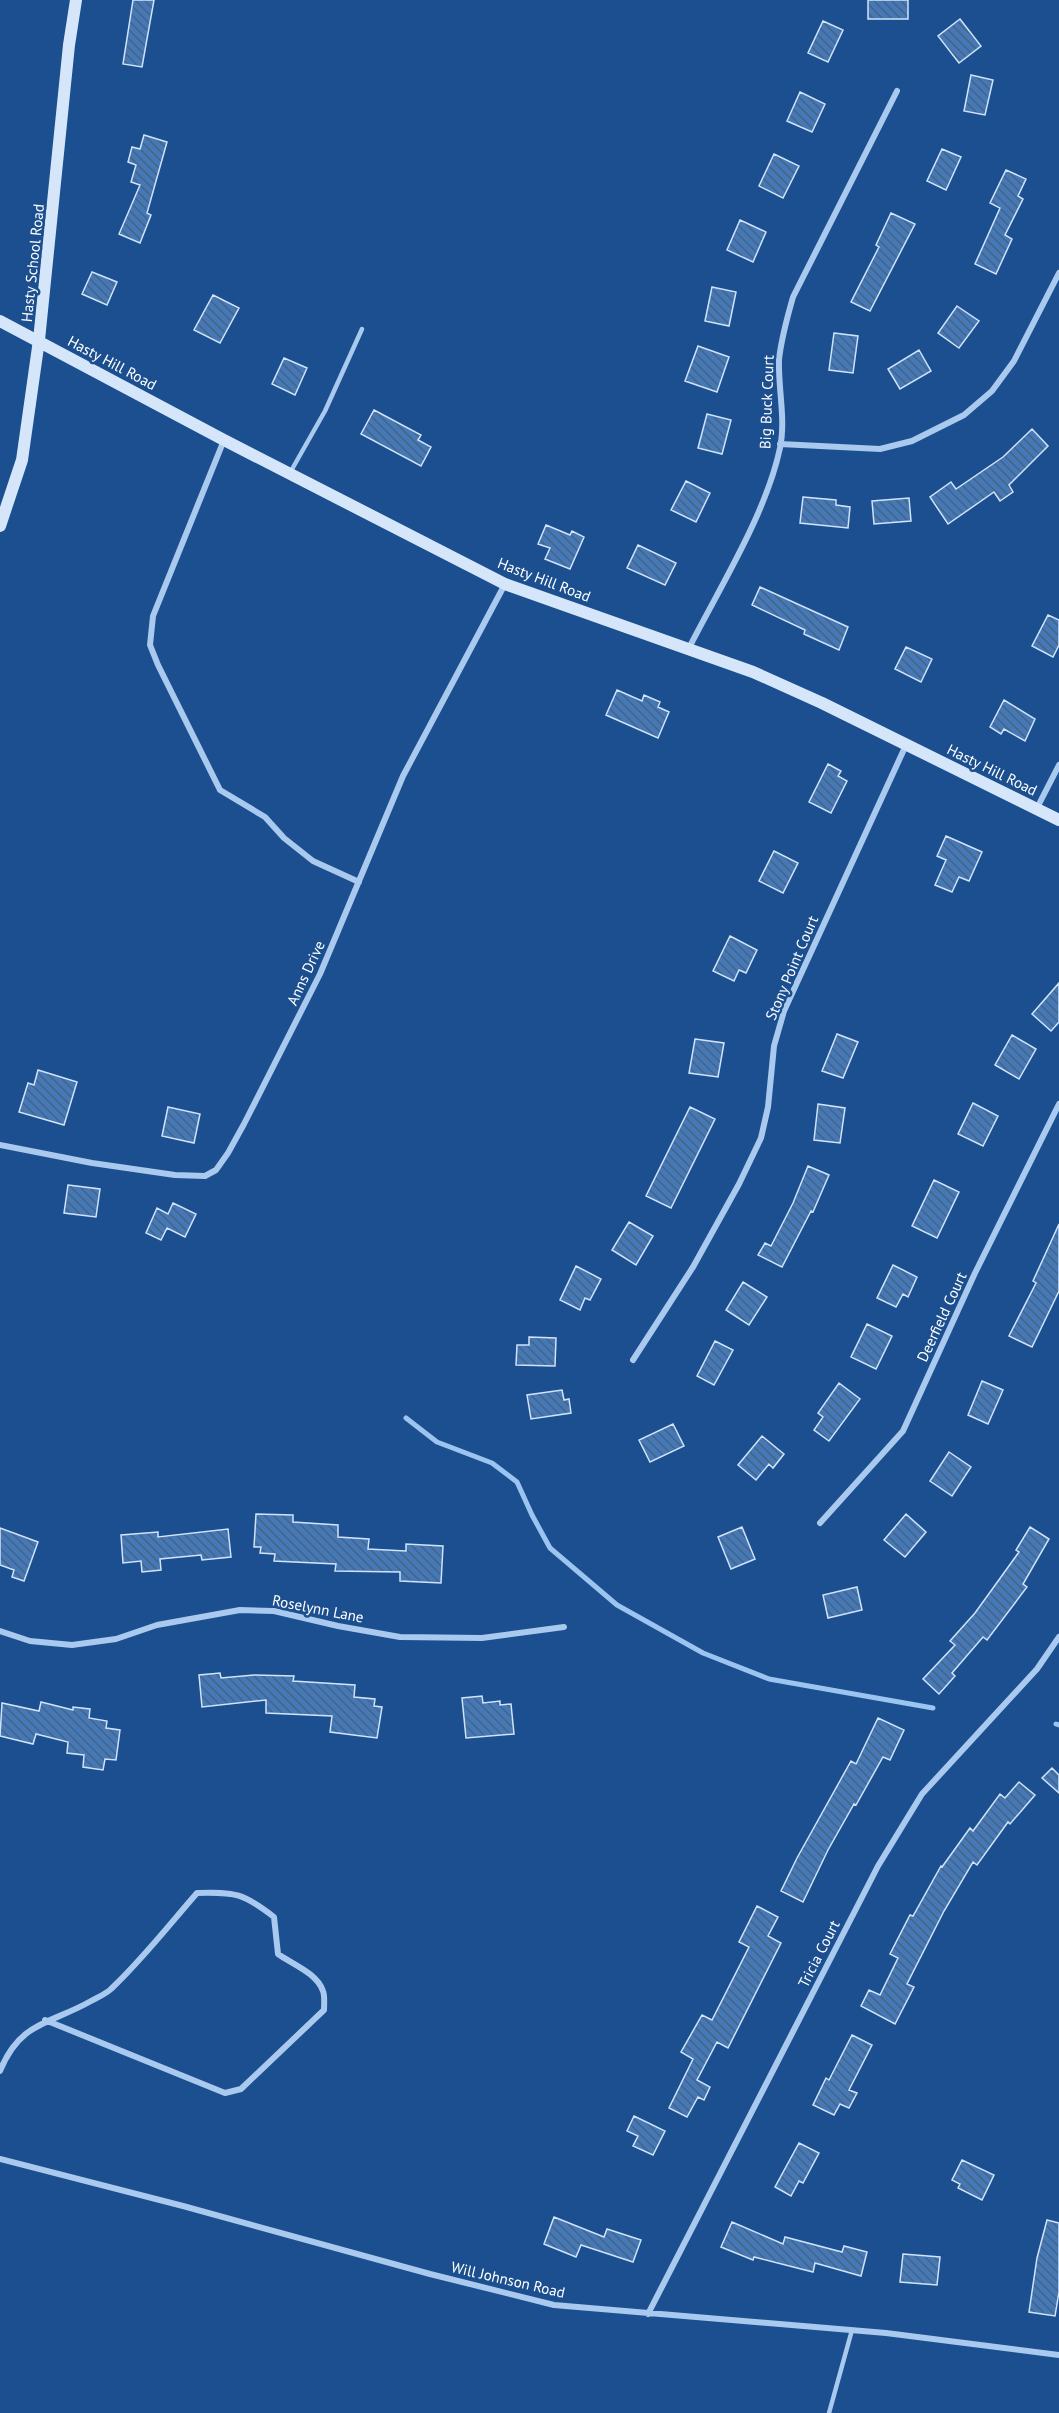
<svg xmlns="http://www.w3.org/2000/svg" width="1059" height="2413" font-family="'PT Sans',sans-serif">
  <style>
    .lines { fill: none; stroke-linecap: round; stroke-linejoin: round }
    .stream { stroke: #9cc4f0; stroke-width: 5 }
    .building { fill: url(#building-back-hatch); stroke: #cfe3fa; stroke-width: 1.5 }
    .lane { stroke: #a9c9ee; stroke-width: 4.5 }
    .street { stroke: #a9c9ee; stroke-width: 6 }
    .secondary { stroke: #d6e6fa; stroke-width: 12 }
    .labels { text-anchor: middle; stroke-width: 5; stroke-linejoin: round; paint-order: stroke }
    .street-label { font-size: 15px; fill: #fff; stroke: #1b4f8f }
  </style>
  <defs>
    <pattern id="building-back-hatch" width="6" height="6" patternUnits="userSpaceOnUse" patternTransform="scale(1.5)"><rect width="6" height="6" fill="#4478b7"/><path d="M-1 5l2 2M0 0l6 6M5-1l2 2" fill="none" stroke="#486282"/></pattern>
  </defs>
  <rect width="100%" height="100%" fill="#1b4f8f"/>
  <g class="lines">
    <!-- stream -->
    <path class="stream" d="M406 1418 437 1442 492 1463 517 1482 532 1515 550 1548 617 1605 703 1653 769 1679 933 1708
      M1056 1724 1059 1725"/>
  </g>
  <!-- building -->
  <path class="building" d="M133 0H154L142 67 123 64Z
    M868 0H908V19H868Z
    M960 19 981 46 959 63 938 36Z
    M823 21 843 30 828 62 808 53Z
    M971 75 993 80 985 115 964 111Z
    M800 92 825 104 812 132 787 121Z
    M144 135 167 142 147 213 151 215 140 243 119 234 140 185 131 182 136 165 128 162 132 147 140 149Z
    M942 149 961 157 946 190 927 181Z
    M774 154 799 166 783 198 759 186Z
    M1006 170 1026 179 1018 196 1023 199 1005 235 1012 239 996 274 975 264 1000 208 990 203Z
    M891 213 915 224 870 311 851 302 879 247 876 245Z
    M740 220 766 232 753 262 727 250Z
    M92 272 117 282 107 305 82 294Z
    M712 287 736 292 729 326 705 321Z
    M213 295 239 308 220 343 194 330Z
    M957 306 979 321 959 348 938 333Z
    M834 333 858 336 853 373 829 370Z
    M698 346 729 357 717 392 685 381Z
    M919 350 931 371 900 389 888 369Z
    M284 358 307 368 295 395 272 384Z
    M374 410 421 435 418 440 431 447 421 466 361 434Z
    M707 414 731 420 722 454 698 448Z
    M1032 429 1048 446 1009 485 1013 492 1000 501 994 492 948 524 930 497 951 482 956 489 1003 457Z
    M686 481 710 493 696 522 671 510Z
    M803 497 836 500V505L850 507 848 528 800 523Z
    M909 498 911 521 874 524 872 501Z
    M546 525 570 535 572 531 584 537 570 569 545 559 550 548 538 544Z
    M638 545 676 563 665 585 627 568Z
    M760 587 848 627 839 650 804 634 805 630 752 605Z
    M1048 615 1059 620V645L1053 657 1032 646Z
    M906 647 932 659 921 682 895 669Z
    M617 690 642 701 644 695 660 702 658 707 669 712 658 738 606 715Z
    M1004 700 1035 719 1025 741 1004 729 1001 734 990 727Z
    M828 764 841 771 838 776 847 781 831 813 809 802Z
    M946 836 982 852 969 881 959 877 952 892 935 885 946 860 937 856Z
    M774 851 798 863 783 893 759 881Z
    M730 936 757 950 746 973 739 970 734 981 713 971Z
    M1059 983V1022L1051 1031 1032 1014Z
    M837 1034 858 1042 843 1078 822 1071Z
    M1012 1035 1036 1049 1019 1079 995 1065Z
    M695 1039 724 1043 718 1077 689 1073Z
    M38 1070 77 1082 64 1125 19 1112 28 1083 34 1085Z
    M973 1103 998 1116 983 1146 958 1134Z
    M818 1104 845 1108 840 1143 814 1140Z
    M168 1107 200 1114 194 1143 162 1136Z
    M690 1107 715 1119 671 1208 646 1196Z
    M808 1166 829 1175 813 1212 811 1211 782 1267 758 1255 765 1243 771 1246 793 1203Z
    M934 1180 959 1192 937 1238 912 1226Z
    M68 1185 100 1189 96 1217 64 1213Z
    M173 1203 196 1214 185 1237 167 1228 161 1240 146 1233 157 1208 168 1214Z
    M629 1222 653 1236 636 1265 612 1250Z
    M1059 1224V1291L1032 1347 1009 1336 1036 1283 1033 1281Z
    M893 1265 917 1277 908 1297 903 1294 896 1307 877 1298Z
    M576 1266 601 1279 590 1300 585 1298 580 1310 560 1300Z
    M743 1282 767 1297 749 1325 726 1310Z
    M867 1324 892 1336 876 1369 851 1357Z
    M529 1337 556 1338 555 1366 516 1365 517 1345H529Z
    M715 1341 733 1350 714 1385 697 1376Z
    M982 1381 1003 1390 988 1424 968 1415Z
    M839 1383 860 1399 829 1441 814 1430 823 1417 818 1413Z
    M562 1390 564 1400 569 1399 571 1413 531 1419 527 1395Z
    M673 1424 684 1446 650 1462 639 1440Z
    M762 1436 784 1454 773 1468 769 1464 756 1480 738 1465Z
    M949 1452 971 1467 952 1496 930 1481Z
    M256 1514 293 1515V1522L338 1525V1537L369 1539 368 1549 406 1551V1544L443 1546 441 1583 400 1581V1572L335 1571 336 1564 274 1561 275 1554 260 1553 261 1547H254Z
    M906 1514 926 1532 905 1557 884 1540Z
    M742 1527 755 1559 731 1569 718 1537Z
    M1030 1527 1049 1539 1023 1584 1027 1587 987 1640 983 1637 952 1673 955 1676 939 1694 923 1679 955 1645 950 1641 975 1613 1019 1552 1016 1550Z
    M0 1528 38 1542 24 1581 12 1577 14 1570 0 1565Z
    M228 1529 231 1557 202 1560 201 1555 160 1559 161 1570 142 1572 141 1561 123 1563 121 1535 158 1532V1537Z
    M857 1587 862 1610 828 1618 823 1595Z
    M220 1673 221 1678 254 1675 294 1676 293 1681 355 1685 354 1697 375 1699 374 1706 382 1707 377 1738 330 1732 332 1716 266 1713V1700L202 1707 199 1675Z
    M482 1696 483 1703 500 1701V1705L511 1704 514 1734 466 1738 462 1698Z
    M41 1702 73 1710V1707L90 1709 89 1718 107 1721 106 1728 120 1730 116 1760 105 1759 103 1770 83 1767 84 1755 67 1753 68 1742 36 1734 33 1744 0 1736 2 1703 39 1711Z
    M878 1718 904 1730 890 1760 883 1757 856 1805 854 1804 828 1850 803 1902 781 1891 797 1858 851 1761 856 1764Z
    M1052 1768 1059 1775V1793L1042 1778Z
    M1019 1782 1035 1795 1010 1824 1008 1822 977 1865 973 1862 944 1911 907 1984 914 1987 895 2024 861 2006 869 1990 880 1995 898 1958 890 1954 910 1915 913 1916 941 1866 942 1867 970 1828 973 1831 1000 1794 1005 1798Z
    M757 1906 778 1917 768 1936 781 1943 728 2048 717 2042 697 2080 710 2087 704 2100 698 2097 687 2117 669 2108 693 2059 681 2052 702 2015 712 2020 749 1947 739 1942Z
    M852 2035 872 2045 849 2090 857 2093 849 2108 840 2104 834 2115 813 2105 826 2078 829 2080Z
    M634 2116 665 2131 653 2155 633 2146 638 2136 627 2131Z
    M799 2143 819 2153 803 2183 799 2181 791 2196 775 2187Z
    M962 2160 994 2175 982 2200 958 2188 960 2184 952 2180Z
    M554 2217 604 2237 607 2229 641 2240 633 2262 581 2245 576 2257 544 2244Z
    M1047 2220 1059 2223V2292L1055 2316 1029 2312 1037 2258Z
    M732 2222 783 2244 785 2237 842 2252 844 2246 867 2252 861 2276 815 2263 813 2272 754 2257 753 2260 721 2247Z
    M903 2254 940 2257 937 2285 900 2282Z"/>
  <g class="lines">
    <!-- lane -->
    <path class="lane" d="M291 471 325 411 362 329
      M829 2413 852 2330"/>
    <!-- street -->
    <path class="street" d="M224 440 153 616 150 645 158 665 220 790 265 817 284 838 313 861 359 882
      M780 444 880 449 912 441 964 415 992 391 1014 361 1059 273
      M689 648C720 587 766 514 780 448 786 419 778 389 779 360 781 339 787 318 793 297L897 91
      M1037 808 1059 765
      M0 1145 92 1163 175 1175 205 1176 216 1170 228 1153 244 1124 320 974 403 776 505 584
      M633 1360 693 1267 739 1184 761 1138 768 1107 774 1046 784 1011 906 745
      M820 1523 903 1431 975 1273 1059 1104
      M0 1631 30 1641 72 1645 116 1639 157 1625 240 1610 274 1611 338 1626 400 1637 482 1638 564 1627
      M0 2071C20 2021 51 2024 91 2001 98 1997 106 1994 111 1989 142 1960 169 1925 197 1893 236 1892 243 1893 274 1917L278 1954C292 1964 317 1973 323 1991 325 1996 324 2004 324 2010L241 2089 225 2093 45 2020
      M0 2159 183 2206 430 2274 554 2305 886 2333 1059 2355
      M648 2314 878 1866 922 1794 1037 1669 1059 1637"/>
    <!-- secondary -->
    <path class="secondary" d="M0 321 224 440 505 584 753 672 822 703 1059 820
      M0 526 22 460 39 340 69 45 76 0"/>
  </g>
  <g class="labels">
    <!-- street labels -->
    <g class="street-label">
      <text transform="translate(33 263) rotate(-84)" y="5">Hasty School Road</text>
      <text transform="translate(112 363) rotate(28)" y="5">Hasty Hill Road</text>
      <text transform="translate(767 402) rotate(-88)" y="5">Big Buck Court</text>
      <text transform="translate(544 580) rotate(21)" y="5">Hasty Hill Road</text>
      <text transform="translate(992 770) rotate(26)" y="5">Hasty Hill Road</text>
      <text transform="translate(792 968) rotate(-67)" y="5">Stony Point Court</text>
      <text transform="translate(306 973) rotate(-65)" y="5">Anns Drive</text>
      <text transform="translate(942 1317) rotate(-65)" y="5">Deerfield Court</text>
      <text transform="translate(318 1609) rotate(11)" y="5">Roselynn Lane</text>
      <text transform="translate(819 1954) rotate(-63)" y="5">Tricia Court</text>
      <text transform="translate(508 2280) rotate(13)" y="5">Will Johnson Road</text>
    </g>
  </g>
</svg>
